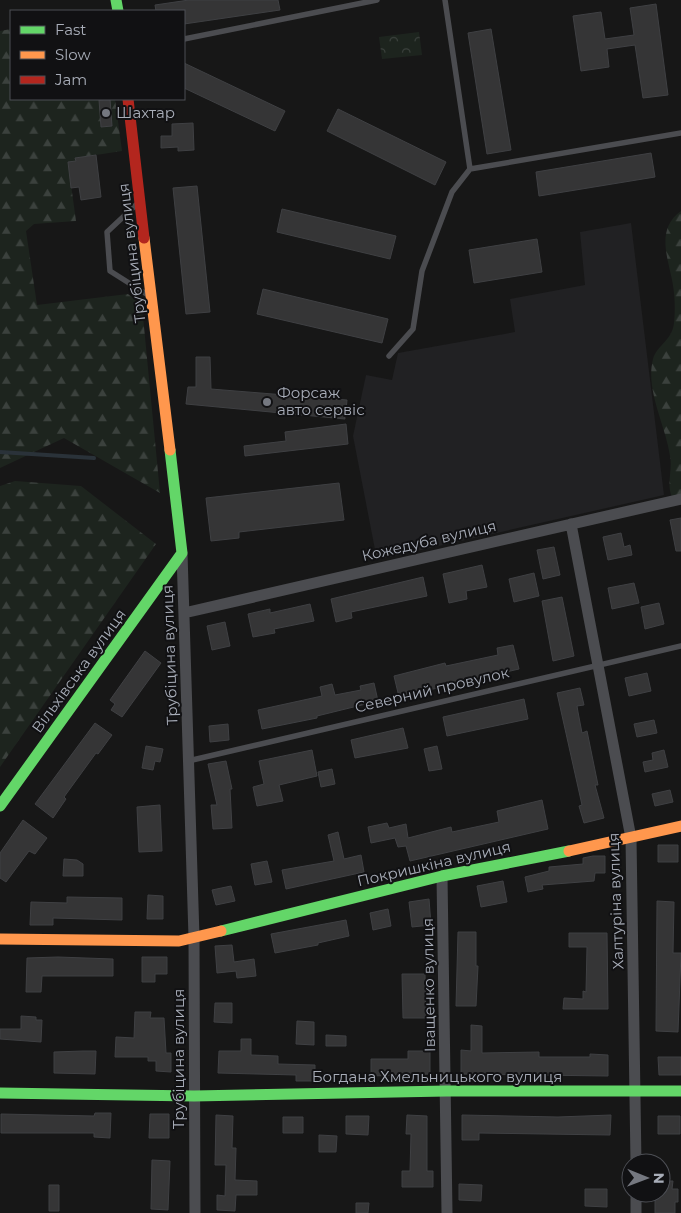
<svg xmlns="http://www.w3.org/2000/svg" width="681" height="1213" font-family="Montserrat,sans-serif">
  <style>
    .built { fill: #212123 }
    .forest { fill: url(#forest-firs) }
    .park { fill: url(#park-crowns) }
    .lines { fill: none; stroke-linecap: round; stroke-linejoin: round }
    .stream { stroke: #2a3239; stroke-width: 4 }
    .building { fill: #353536; stroke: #3f4043 }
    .lane { stroke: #4b4c50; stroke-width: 5.5 }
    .street { stroke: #4b4c50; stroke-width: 11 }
    .fast { stroke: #63d668; stroke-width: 11 }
    .slow { stroke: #ff974d; stroke-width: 11 }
    .jam { stroke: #b3261e; stroke-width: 11 }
    .poi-dot { fill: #757880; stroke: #111113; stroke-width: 2 }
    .labels { text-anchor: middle; stroke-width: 4; stroke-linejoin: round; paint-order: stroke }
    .poi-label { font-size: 15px; fill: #a8adb8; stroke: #111113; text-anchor: start }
    .street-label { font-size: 15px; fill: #a8adb8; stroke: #111113 }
  </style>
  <defs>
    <pattern id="forest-firs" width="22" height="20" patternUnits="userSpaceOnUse" patternTransform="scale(1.25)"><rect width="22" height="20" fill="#1d241e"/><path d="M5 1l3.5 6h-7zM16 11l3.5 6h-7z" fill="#3b413d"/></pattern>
    <pattern id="park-crowns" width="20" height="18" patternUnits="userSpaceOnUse" patternTransform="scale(1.25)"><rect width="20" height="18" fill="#1d241e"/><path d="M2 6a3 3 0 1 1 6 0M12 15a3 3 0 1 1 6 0" fill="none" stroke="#3b413d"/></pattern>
  </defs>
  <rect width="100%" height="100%" fill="#171717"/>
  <!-- built -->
  <path class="built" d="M631 223 664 495 377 560 353 436 366 375 392 380 398 353 515 332 510 299 585 285 580 232Z"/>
  <!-- forest -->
  <path class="forest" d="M11 29V99H115L122 151 76 158V161L68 163 76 221 34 224 26 231 37 305 128 294 142 306 160 493 64 438 0 468V31Z
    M681 211V499L672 497C666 484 673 470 670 456 666 426 645 390 653 359 657 345 672 341 674 323 675 314 675 302 674 293 672 265 652 232 681 211Z
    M15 481 81 486 156 544 0 767V486Z"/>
  <!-- park -->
  <path class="park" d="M419 32 422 55 382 59 379 37Z"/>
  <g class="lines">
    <!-- stream -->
    <path class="stream" d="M0 452 94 458"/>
  </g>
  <!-- building -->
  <path class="building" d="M189 0H278L280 10 184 24V11H156L155 5Z
    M656 4 668 95 643 98 635 45 607 49 609 67 581 71 573 16 601 12 605 39 634 35 630 8Z
    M491 29 511 150 487 154 468 33Z
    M184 63 285 111 275 131 184 88Z
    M110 99 112 126 101 127 99 100Z
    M338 109 446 162 435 185 327 131Z
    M193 123 194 150 178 151V147L161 148V136H172V124Z
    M651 153 655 177 539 196 536 172Z
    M96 155 101 197 81 200 79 187 71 188 68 162 76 161 75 158Z
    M197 186 210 312 186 314 173 188Z
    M282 209 396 236 390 259 277 232Z
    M537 239 542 272 474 283 469 250Z
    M263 289 388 319 382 343 257 314Z
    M196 357H210L211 389 347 400 346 411H344L345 419 186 404 188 387H196Z
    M346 424 348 444 245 456 244 446 286 441 285 432Z
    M339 483 344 520 239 532V538L211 541 206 498Z
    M681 518V551H676L670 520Z
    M621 533 624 547 630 545 632 555 608 560 603 537Z
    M554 547 560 575 543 579 537 550Z
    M482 565 487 587 466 591 467 599 449 603 443 574Z
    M534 573 539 596 514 602 509 579Z
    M423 577 427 596 351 612 352 618 336 622 331 599Z
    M634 583 639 603 612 609 608 588Z
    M562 597 574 656 553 661 542 601Z
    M659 603 664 624 645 629 641 607Z
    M310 604 314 621 274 629 275 633 253 637 248 614 270 609V613Z
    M225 622 230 646 212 650 207 626Z
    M513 645 519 669 399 697 394 676 445 663 446 666 498 655 497 648Z
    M145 651 161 663 122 717 111 710 115 704 110 700Z
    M647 673 651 691 629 696 625 678Z
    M374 683 378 701 317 716V718L262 729 258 710 322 696 320 687 332 684 335 695 361 690 360 686Z
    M580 688 584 705 577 706 578 712 582 733 587 731 598 785H595L604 818 584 823 579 806 582 805 557 693Z
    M524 699 528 719 447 736 443 717Z
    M654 720 657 733 637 737 634 724Z
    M95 723 112 735 98 754 96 753 64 797 66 799 53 818 35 804Z
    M228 724 229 740 210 742 209 726Z
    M403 728 408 748 355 758 351 740Z
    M146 746 163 749 160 762 155 761 153 770 142 768Z
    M437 746 442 769 429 771 424 749Z
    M312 750 317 776 279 785 283 801 257 806 253 787 264 784 259 761Z
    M664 750 668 767 645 772 643 762 653 760 652 753Z
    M226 761 232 789H230L232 828 213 829 211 805H217L208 764Z
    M332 769 335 784 321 787 318 772Z
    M670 790 673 802 655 806 652 794Z
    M542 800 548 829 410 861 406 846 398 847 395 838 371 843 368 827 387 823 389 828 406 824 408 838 451 827 452 832 499 822 497 811Z
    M160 805 162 851 139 852 137 807Z
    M23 820 47 838 35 854 29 851 6 882 0 878V853Z
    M338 832 344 859 361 855 364 872 286 889 282 870 334 861 328 835Z
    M658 845H678V862H658Z
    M593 856H605V873H595L594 881 542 885 543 889 528 892 525 877 549 871V867L583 864V858Z
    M64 859 77 860 83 864V876H63Z
    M267 861 272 882 255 885 251 864Z
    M503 881 507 902 481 907 477 886Z
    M231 886 235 901 216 905 212 890Z
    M148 895 163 896V919H147Z
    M67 897 122 898V920L53 918V925H30L31 902 67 903Z
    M429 899 431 925 412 927 409 902Z
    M657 901 674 902 673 953H681L678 1032 656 1031Z
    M388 909 391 926 373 930 370 913Z
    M346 920 349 936 318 943V945L275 953 271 934Z
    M458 932H476V966H478L476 1006H456Z
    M569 933H607L608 1009H563L564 998 583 999V991L586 992 587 947H569Z
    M232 945 234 962 254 959 256 976 237 978 236 971 217 973 215 946Z
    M58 957 113 959V976H42L41 992H26L27 958Z
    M142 957H167V974H155V982H142Z
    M402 974H425L426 1018H403Z
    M215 1003H232V1023L214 1022Z
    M135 1012H151L150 1018H164L166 1053H171V1072L156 1071V1061H148V1057H115L116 1037 134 1038Z
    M21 1016 36 1017V1020H42L41 1042 0 1039V1029H21Z
    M297 1021 314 1022V1045L296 1044Z
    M471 1025 482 1026V1053L539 1052V1057H590V1054L608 1055V1076L461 1074V1050L471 1051Z
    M326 1035 346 1036V1046H326Z
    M241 1039H251V1055L278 1056V1064L315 1065V1081H296V1075L218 1073 219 1051H241Z
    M83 1051H96L95 1074 54 1073V1052Z
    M408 1051H430V1074L371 1076V1059H408Z
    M658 1057H681V1075H659Z
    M95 1113H111L110 1138 94 1137V1133H1V1114L94 1116Z
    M150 1114H169V1138H149Z
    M216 1115 233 1116 232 1148H236L235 1180 257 1181V1195H236L235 1211 217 1210V1195L225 1196 226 1165H215Z
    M407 1115 427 1116V1171H433V1187H402V1171H410L411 1134H406Z
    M462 1115 558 1117 611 1115 610 1135 479 1133V1140H462Z
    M346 1116H369L368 1135 346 1134Z
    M658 1116H680V1134H658Z
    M283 1117H303V1133H283Z
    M319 1135 337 1136 336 1152H319Z
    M152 1160 170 1161 168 1210 151 1209Z
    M661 1181H673L672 1189H678V1202H675V1213H655V1193H661Z
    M459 1184 482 1185 481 1201 459 1200Z
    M49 1185H59V1211H49Z
    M585 1189H607V1207L585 1206Z
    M356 1203H369L368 1213H356Z"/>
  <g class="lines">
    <!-- lane -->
    <path class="lane" d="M445 0 470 169 681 133
      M184 39 377 0
      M138 203 107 232 110 271 148 295
      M389 356 413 329 422 271 452 192 470 169
      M188 761 681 646"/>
    <!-- street -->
    <path class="street" d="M571 524 631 838 636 1163
      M182 553 194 937 195 1213
      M184 613 681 499
      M442 876 447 1213
      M636 1213V1193"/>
    <!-- fast -->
    <path class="fast" d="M116 0 118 11
      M0 806 182 553 170 450
      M221 931 442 876 569 851
      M0 1093 194 1096 446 1091H681"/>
    <!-- slow -->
    <path class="slow" d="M144 238 170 450
      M569 851 681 826
      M0 939 179 941 221 931"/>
    <!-- jam -->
    <path class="jam" d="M128 99 144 238"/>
  </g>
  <!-- markers -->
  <g class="poi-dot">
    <circle cx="106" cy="113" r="5"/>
    <circle cx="267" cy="402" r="5"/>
  </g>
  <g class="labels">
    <!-- poi labels -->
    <g class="poi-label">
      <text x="116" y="118">Шахтар</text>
      <text x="277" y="398">Форсаж<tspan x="277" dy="17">авто сервіс</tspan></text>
    </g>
    <!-- street labels -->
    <g class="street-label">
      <text transform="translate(132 253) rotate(-97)" y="5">Трубіцина вулиця</text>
      <text transform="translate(429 541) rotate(-13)" y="5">Кожедуба вулиця</text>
      <text transform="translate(170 655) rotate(-92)" y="5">Трубіцина вулиця</text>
      <text transform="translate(79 671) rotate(-54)" y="5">Вільхівська вулиця</text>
      <text transform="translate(432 690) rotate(-13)" y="5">Северний провулок</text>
      <text transform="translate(434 864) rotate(-13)" y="5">Покришкіна вулиця</text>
      <text transform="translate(616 901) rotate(-92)" y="5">Халтуріна вулиця</text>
      <text transform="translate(429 985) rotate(-91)" y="5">Іващенко вулиця</text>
      <text transform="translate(179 1059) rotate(-90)" y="5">Трубіцина вулиця</text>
      <text x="437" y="1082">Богдана Хмельницького вулиця</text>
    </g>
  </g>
  <!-- legend -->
  <rect x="10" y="10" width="175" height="90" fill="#111113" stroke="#4d4f55"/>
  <rect x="20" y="26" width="25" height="8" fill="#63d668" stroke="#4d4f55"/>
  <text x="55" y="35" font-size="15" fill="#a8adb8">Fast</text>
  <rect x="20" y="51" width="25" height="8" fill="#ff974d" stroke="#4d4f55"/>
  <text x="55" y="60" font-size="15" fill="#a8adb8">Slow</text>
  <rect x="20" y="76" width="25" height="8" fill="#b3261e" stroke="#4d4f55"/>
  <text x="55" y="85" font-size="15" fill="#a8adb8">Jam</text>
  <!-- north arrow -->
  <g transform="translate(646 1178) rotate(91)"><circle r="24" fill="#111113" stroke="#4d4f55"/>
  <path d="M0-4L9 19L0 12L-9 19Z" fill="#757880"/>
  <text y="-8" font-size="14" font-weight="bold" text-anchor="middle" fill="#a8adb8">N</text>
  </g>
</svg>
